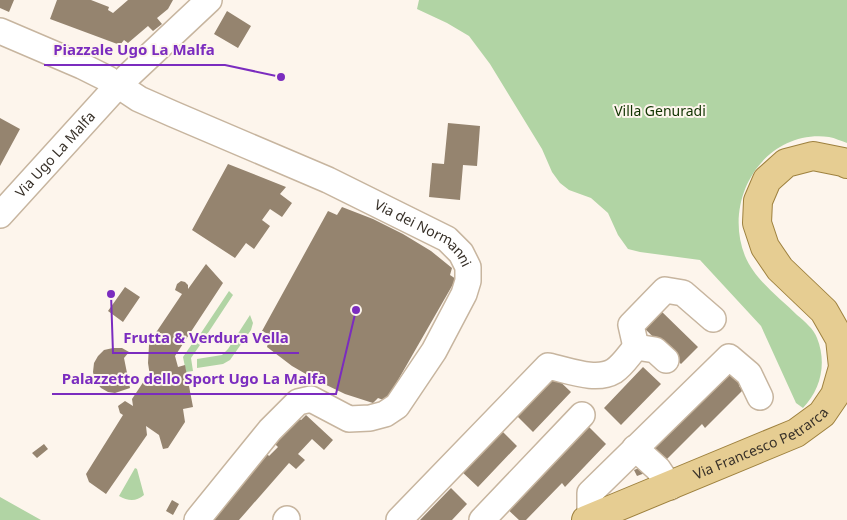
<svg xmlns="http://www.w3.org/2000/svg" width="847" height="520" font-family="'Noto Sans',sans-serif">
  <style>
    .green { fill: #b1d4a4 }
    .building { fill: #95846f }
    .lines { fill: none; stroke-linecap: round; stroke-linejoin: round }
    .minor-casing { stroke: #c7b59f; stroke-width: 28 }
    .major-casing { stroke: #9e813e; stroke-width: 30 }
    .minor { stroke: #fff; stroke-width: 25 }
    .major { stroke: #e6cd92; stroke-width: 28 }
    .labels { text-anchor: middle; stroke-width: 4; stroke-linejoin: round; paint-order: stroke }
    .park-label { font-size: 14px; fill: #103300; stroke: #fdf5ec }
    .street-label { font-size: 14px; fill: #383129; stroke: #fdf5ec }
    .leader { fill: none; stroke: #7b2cbf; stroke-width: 2 }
    .callout-dot { fill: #7b2cbf; stroke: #fdf5ec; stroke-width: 2 }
    .callout-label { font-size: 15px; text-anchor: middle; font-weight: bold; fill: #7b2cbf; stroke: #fdf5ec; stroke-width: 4; stroke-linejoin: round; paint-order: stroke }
  </style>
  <rect width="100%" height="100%" fill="#fdf5ec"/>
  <!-- green -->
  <path class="green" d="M419 0H847V143C841 141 835 138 829 137 764 129 722 199 745 256 755 280 779 297 797 315 804 321 814 329 817 338 827 363 821 389 803 408L796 403 761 326 700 260 640 252 628 249 618 235 608 213 591 198 569 190 560 183 552 172 542 149 490 64 469 36 447 23 417 9Z
    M229 291 233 295 204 339 199 336Z
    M250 315 253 323 251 330 230 360 223 364 197 368V359L222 355 228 349Z
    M194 341 200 345 191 358 193 371 186 372 183 357Z
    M135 468 137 469 144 495C136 502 128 501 119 496Z
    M0 497 41 520H0Z"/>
  <!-- building -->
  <path class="building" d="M0 0H14L9 12 0 8Z
    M57 0H91L109 7 108 10 113 13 128 0H173L168 9 157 18 162 24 153 31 148 26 128 43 124 40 120 45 50 19Z
    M227 11 251 26 238 48 214 34Z
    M0 118 20 129 0 166Z
    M448 123 480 126 477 166 463 165 460 200 429 197 432 163 444 164Z
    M228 164 286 187 280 194 292 203 282 217 270 209 262 220 270 226 254 249 246 243 235 258 192 230Z
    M342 207 373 219 403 234 431 251 452 268 450 275 456 279 386 401 378 398 373 403 345 394 318 381 292 366 267 347 270 335 262 331 328 211 337 215Z
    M206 264 223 283 175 356 178 367 185 365 193 407 183 409 185 422 168 448 163 449 159 435 146 426 147 435 106 494 89 482 86 474 123 415 120 413 118 406 125 401 133 406 132 399 144 381 151 383 148 363 149 345 153 337 182 294 175 290 177 284 181 281 185 282 188 285V289Z
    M125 287 140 297 123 322 108 311Z
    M659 309 698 347 681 364 642 326Z
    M113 348H122L129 352 124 358 130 388 115 393 108 392 101 388 95 381 93 372 94 363 98 356 104 350Z
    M643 367 661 384 621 425 604 408Z
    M736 370 745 380 739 386 743 390 705 428 702 424 662 464 646 447 727 373 730 376Z
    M552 374 571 392 533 432 514 413Z
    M306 415 333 440 324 450 312 439 298 454 305 460 296 469 289 463 239 520H211L267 454 269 456 278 447 275 444 298 418 301 420Z
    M588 426 606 444 565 487 562 483 526 520H519L503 505Z
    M499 428 517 446 478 487 460 470Z
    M44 444 48 449 37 458 32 453Z
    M642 467 645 473 637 476 634 470Z
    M451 488 467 504 452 520H420Z
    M172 500 179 504 173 515 166 511Z"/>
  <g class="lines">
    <!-- minor casing -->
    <g class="minor-casing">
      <g id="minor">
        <path d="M0 31 82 66 108 79"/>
        <path d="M127 77 209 0"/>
        <path id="s1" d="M127 91 139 99 173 114 328 180 447 239 461 253 468 267V281L464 294 434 351 397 406 385 414 370 418 349 419 311 399 298 402 270 430 197 520"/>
        <path id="s2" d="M0 215 111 93"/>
        <path d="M636 347 631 325 665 290 683 293 713 319"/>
        <path d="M636 347 655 350 666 360"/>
        <path d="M635 448 658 469 670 487"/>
        <path d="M590 518V493L729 357 749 374 760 397"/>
        <path d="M286 520 287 519"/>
        <path d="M399 520 548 366C568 370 596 382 614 371 623 365 629 355 636 347"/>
        <path d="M482 520 582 415"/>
      </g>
    </g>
    <!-- major casing -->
    <g class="major-casing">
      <g id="major">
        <path id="s3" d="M586 520 796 433 822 414 835 395 843 367 840 339 824 311 780 269 765 247 757 223 758 201 767 180 786 163 813 156 843 162 847 164"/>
      </g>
    </g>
    <!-- minor -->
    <use href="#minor" class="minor"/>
    <!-- major -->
    <use href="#major" class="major"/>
  </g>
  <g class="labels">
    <!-- park labels -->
    <g class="park-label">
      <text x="660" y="116">Villa Genuradi</text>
    </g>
    <!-- street labels -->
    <g class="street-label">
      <text dy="5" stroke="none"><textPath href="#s2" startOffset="82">Via Ugo La Malfa</textPath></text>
      <text dy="5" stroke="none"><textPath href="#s1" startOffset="330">Via dei Normanni</textPath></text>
      <text dy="5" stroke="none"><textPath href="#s3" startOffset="191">Via Francesco Petrarca</textPath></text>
    </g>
  </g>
  <!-- callouts -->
  <path class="leader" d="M281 77L225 65H44M111 294L113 353H299M356 310L336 394H52"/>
  <g class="callout-dot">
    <circle cx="281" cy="77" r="5"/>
    <circle cx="111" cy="294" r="5"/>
    <circle cx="356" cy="310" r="5"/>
  </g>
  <g class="callout-label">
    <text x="134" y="55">Piazzale Ugo La Malfa</text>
    <text x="206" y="343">Frutta &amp; Verdura Vella</text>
    <text x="194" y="384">Palazzetto dello Sport Ugo La Malfa</text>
  </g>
</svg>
